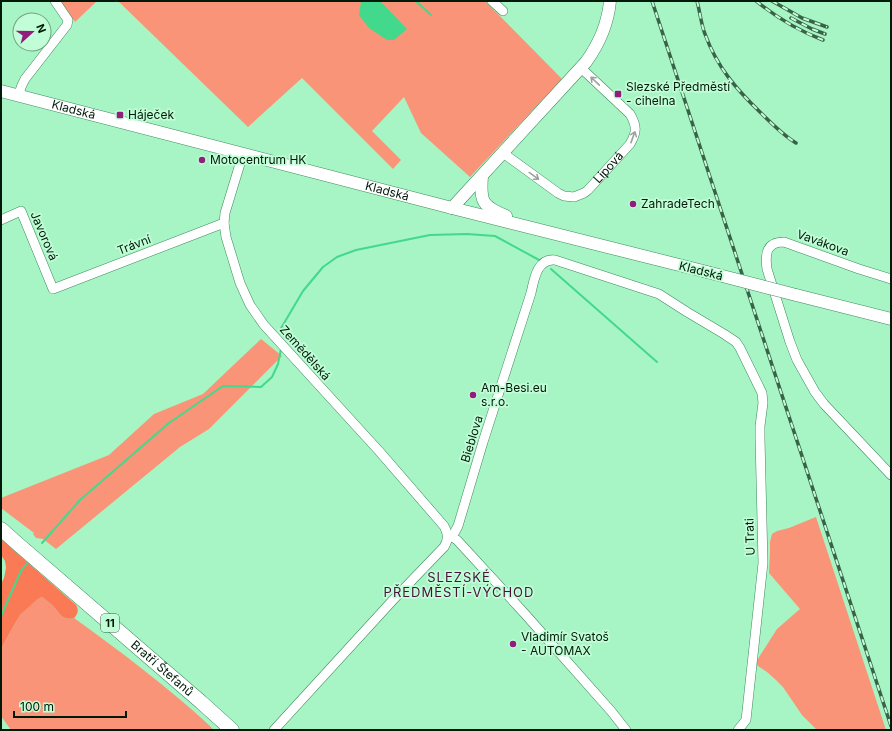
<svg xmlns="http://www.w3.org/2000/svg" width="892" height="731" font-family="Inter,sans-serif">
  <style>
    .green { fill: #fa9478 }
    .forest { fill: #fb7a56 }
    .water { fill: #43d98c }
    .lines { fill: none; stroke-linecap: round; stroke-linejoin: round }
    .stream { stroke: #43d98c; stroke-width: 2 }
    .street-casing { stroke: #3d8a5f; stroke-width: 10 }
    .secondary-casing { stroke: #3d8a5f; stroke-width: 13 }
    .primary-casing { stroke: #3d8a5f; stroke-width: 15 }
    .street { stroke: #fff; stroke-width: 9 }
    .secondary { stroke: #fff; stroke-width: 12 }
    .primary { stroke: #fff; stroke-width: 14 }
    .rail-casing { stroke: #386347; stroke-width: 3.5 }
    .rail { stroke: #c1fed7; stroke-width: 2; stroke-dasharray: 6; stroke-linecap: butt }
    .secondary-bridge-casing { stroke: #3d8a5f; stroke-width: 13; stroke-linecap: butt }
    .secondary-bridge { stroke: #fff; stroke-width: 12 }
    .oneway { stroke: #99a39c }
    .poi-dot { fill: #911e7d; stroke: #c1fed7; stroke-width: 1.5 }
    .labels { text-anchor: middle; stroke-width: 3.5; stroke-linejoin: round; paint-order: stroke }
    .shield { fill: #c1fed7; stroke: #3a5e46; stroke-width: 1 }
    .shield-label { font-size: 11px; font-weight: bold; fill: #001908 }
    .poi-label { font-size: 12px; fill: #001908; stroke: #c1fed7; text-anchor: start }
    .street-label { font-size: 12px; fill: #001908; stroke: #c1fed7 }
    .neighbourhood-label { font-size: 13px; letter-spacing: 1px; fill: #48113d; stroke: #c1fed7 }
  </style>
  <rect width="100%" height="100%" fill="#a7f4c4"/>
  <!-- green -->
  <path class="green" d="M60 1H97L75 22Z
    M118 1H485L562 79 470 177 421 133 404 97 372 131 401 160 393 169 302 78 248 127Z
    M261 339 282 356 209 429 180 447 56 549 43 539 36 538 33 534 34 533 1 508V498L109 455 154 414 203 394Z
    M816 517 886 730H817L802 715 783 687 776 680 767 672 755 664 761 654 777 629 800 609 769 573 770 552V542L772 534 777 531 789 528Z
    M42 597C46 600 50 603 53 606 60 613 61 621 74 618 121 652 168 687 210 726L213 730H11L1 716V649L9 634 20 615 38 599Z"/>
  <!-- forest -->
  <path class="forest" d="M1 539 76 605C79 610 78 614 74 618 61 621 60 613 53 606 50 603 46 600 42 597L38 599 20 615 9 634 1 649V584L4 578 6 568 5 561 1 555Z"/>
  <!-- water -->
  <path class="water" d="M361 1H380L407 29 394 40H387L369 28 359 15Z"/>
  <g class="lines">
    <!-- stream -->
    <path class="stream" d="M416 1 431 15
      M551 269 657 362
      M280 330 303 291 323 267 337 257 356 250 430 235 467 234 495 236 541 261
      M42 543 80 500 169 423 223 386 261 387 272 377 278 364 281 349
      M1 616 21 571 28 562"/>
    <!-- street casing -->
    <g class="street-casing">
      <g id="street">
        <path d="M492 1 503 11"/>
        <path d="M18 96 22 85 25 79 67 25 68 20 55 1"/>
        <path id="s1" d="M503 153 558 193 564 196 574 197 584 193 588 190 630 144C637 132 637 126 630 114L581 68"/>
        <path d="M243 154 225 213 224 223 226 237 240 283 250 305 264 325 379 451 444 526C448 534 449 539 444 547L393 600 274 730"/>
        <path d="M1 220 21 211 53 289 224 223"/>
        <path d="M891 279 859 269 784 242C766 242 765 254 767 269L790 342 797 360 815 392 824 404 891 475"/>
        <path d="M448 537H452L457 540 525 614 611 711 626 730"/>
        <path d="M452 537 458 526 483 442 531 293C534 280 537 258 555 260L659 294 687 312 724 334 736 342 740 348 762 393 763 403 760 426V438L763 563 746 720 738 730"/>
      </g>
    </g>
    <!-- secondary casing -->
    <g class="secondary-casing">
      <g id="secondary">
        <path id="s2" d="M1 91 452 208 707 272"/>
        <path d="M482 176C480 202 482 206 506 216"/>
        <path d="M452 208 586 62C599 44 608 23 610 1"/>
        <path d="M796 295 891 319"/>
      </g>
    </g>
    <!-- primary casing -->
    <g class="primary-casing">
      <g id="primary">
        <path id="s3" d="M1 529 19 545 201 702 232 730"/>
      </g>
    </g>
    <!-- street -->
    <use href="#street" class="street"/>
    <!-- secondary -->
    <use href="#secondary" class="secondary"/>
    <!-- primary -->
    <use href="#primary" class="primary"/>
    <!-- rail casing -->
    <g class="rail-casing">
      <path id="rail" d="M652 1 891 726
        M697 1C700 12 701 24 705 34 717 67 736 89 761 113 772 124 783 135 796 143
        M756 1C776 17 799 31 823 40
        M772 1 802 18 827 27
        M791 18 812 29 825 34"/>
    </g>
    <!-- rail -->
    <use href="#rail" class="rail"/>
    <!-- secondary-bridge casing -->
    <g class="secondary-bridge-casing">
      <path id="secondary-bridge" d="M707 272 796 295"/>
    </g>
    <!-- secondary-bridge -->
    <use href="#secondary-bridge" class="secondary-bridge"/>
  </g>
  <!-- one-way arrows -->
  <defs><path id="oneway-shaft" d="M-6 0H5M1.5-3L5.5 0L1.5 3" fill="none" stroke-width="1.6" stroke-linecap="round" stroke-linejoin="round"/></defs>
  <g class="oneway">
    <use href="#oneway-shaft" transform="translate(595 81) rotate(-136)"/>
    <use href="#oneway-shaft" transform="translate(633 137) rotate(-70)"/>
    <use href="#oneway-shaft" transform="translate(534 176) rotate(36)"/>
  </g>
  <!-- markers -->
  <g class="poi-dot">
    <rect x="614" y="90" width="8" height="8" rx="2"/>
    <rect x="116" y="111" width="8" height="8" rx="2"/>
    <circle cx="202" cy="160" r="4"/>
    <circle cx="633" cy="204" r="4"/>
    <circle cx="473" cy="395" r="4"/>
    <circle cx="513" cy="644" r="4"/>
  </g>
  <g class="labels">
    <!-- shield labels -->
    <rect class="shield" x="101" y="614" width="18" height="18" rx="3"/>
    <g class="shield-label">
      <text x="110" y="627">11</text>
    </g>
    <!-- poi labels -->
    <g class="poi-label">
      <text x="626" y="91">Slezské Předměstí<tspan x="626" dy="14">- cihelna</tspan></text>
      <text x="128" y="119">Háječek</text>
      <text x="210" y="164">Motocentrum HK</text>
      <text x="641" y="208">ZahradeTech</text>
      <text x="481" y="392">Am-Besi.eu<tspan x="481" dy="14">s.r.o.</tspan></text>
      <text x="521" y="641">Vladimír Svatoš<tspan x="521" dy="14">- AUTOMAX</tspan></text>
    </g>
    <!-- street labels -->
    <g class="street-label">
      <text dy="4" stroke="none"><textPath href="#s2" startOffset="75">Kladská</textPath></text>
      <text dy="4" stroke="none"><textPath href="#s1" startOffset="131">Lipová</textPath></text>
      <text dy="4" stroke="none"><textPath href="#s2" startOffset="399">Kladská</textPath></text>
      <text transform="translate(44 236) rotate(67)" y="4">Javorová</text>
      <text transform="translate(823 243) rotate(20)" y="4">Vavákova</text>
      <text transform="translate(134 245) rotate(-21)" y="4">Trávní</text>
      <text transform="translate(701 271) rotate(14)" y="4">Kladská</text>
      <text transform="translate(305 353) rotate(48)" y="4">Zemědělská</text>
      <text transform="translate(472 439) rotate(-73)" y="4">Bieblova</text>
      <text transform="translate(750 537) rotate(-92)" y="4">U Trati</text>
      <text dy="4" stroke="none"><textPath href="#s3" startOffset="213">Bratří Štefanů</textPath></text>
    </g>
    <!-- neighbourhood labels -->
    <g class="neighbourhood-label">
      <text x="459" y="582">SLEZSKÉ<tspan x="459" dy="15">PŘEDMĚSTÍ-VÝCHOD</tspan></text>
    </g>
  </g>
  <!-- border -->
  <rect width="892" height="731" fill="none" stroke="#001908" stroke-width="4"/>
  <!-- north arrow -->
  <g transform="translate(32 32) rotate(69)"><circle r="19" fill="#c1fed7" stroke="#74a284"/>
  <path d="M0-3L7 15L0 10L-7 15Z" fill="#911e7d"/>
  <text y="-6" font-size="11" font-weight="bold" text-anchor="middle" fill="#001908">N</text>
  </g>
  <!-- scale -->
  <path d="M14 711v6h112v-6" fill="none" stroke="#001908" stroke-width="2"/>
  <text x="20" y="711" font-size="12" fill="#001908" stroke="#c1fed7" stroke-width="3" paint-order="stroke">100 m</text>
</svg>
